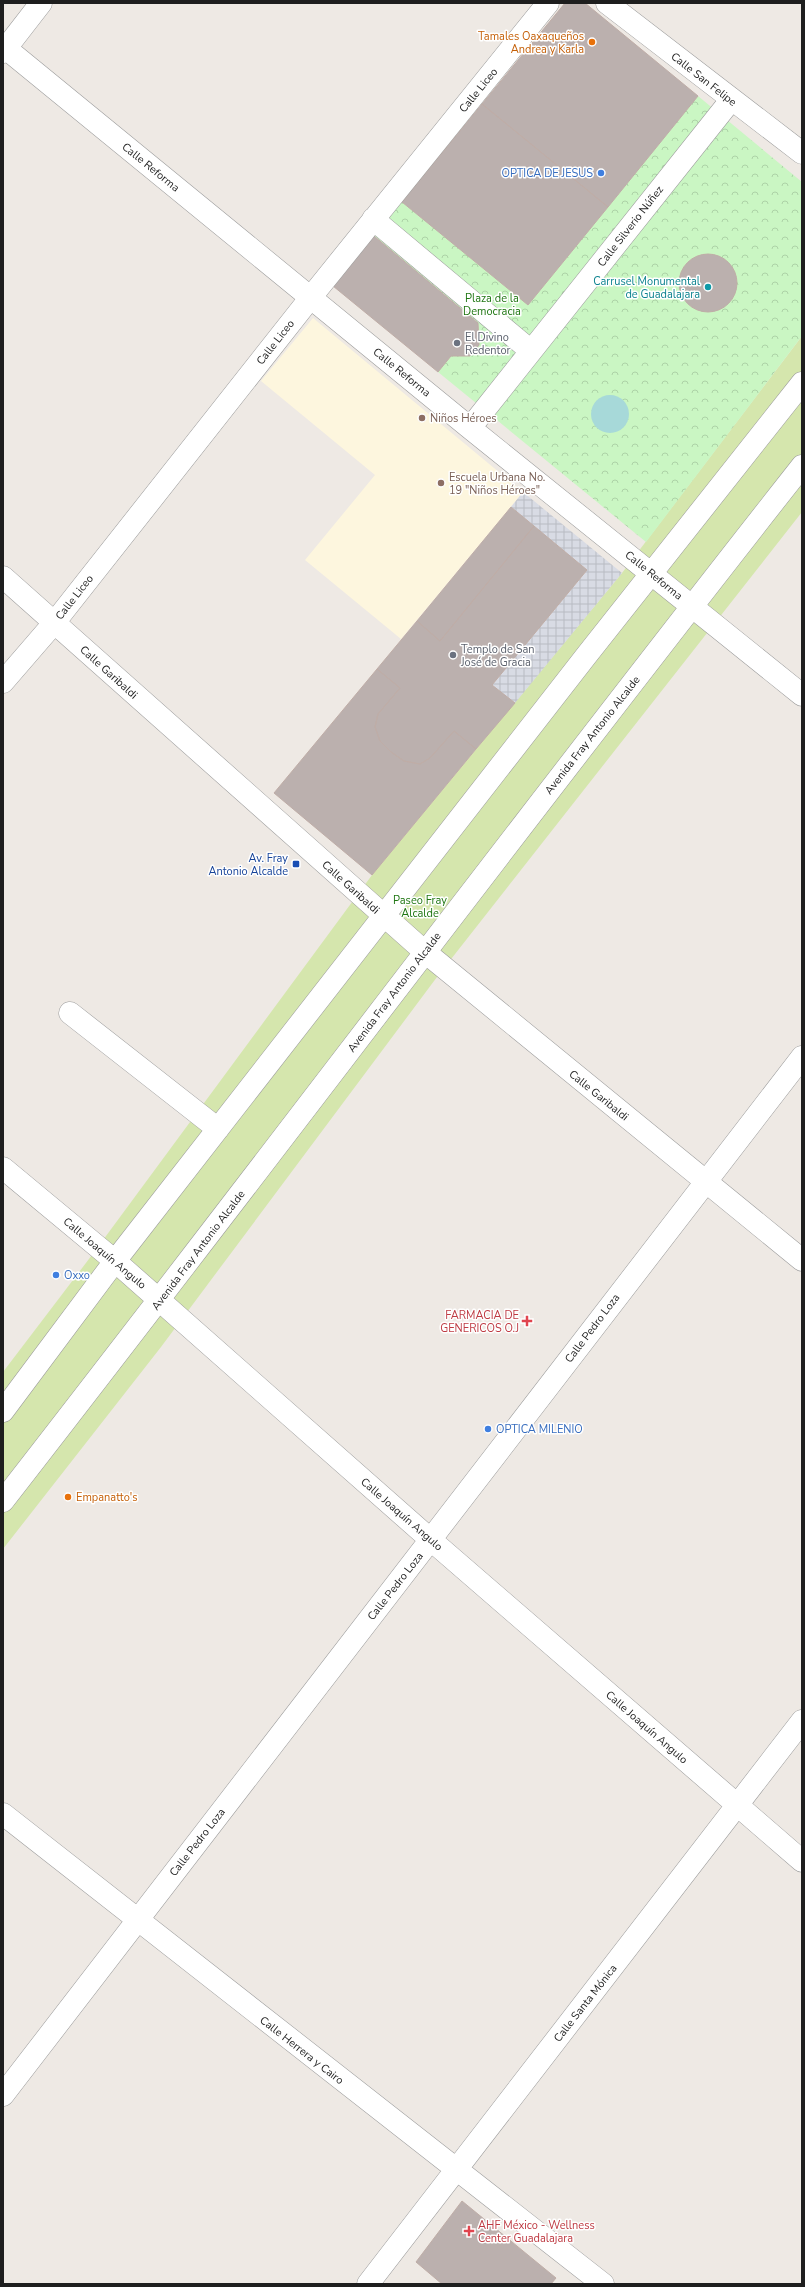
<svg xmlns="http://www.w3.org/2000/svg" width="805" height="2287" font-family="'Nunito Sans',sans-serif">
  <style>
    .education { fill: #fdf6de }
    .grass { fill: #d5e6ad }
    .park { fill: url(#park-crowns) }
    .plaza { fill: url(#plaza-grid) }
    .water { fill: #a7d9d9 }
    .building { fill: #bbb0ae; stroke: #bfada7 }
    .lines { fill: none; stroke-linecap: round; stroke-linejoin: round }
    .minor-casing { stroke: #9b9b9b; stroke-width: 23 }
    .minor { stroke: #fff; stroke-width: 22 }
    .food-dot { fill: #e8710a; stroke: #fff; stroke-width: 1.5 }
    .shop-dot { fill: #3f7fe0; stroke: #fff; stroke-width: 1.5 }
    .culture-dot { fill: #0f9aa8; stroke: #fff; stroke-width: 1.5 }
    .worship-dot { fill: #6b7280; stroke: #fff; stroke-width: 1.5 }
    .education-dot { fill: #8d6e63; stroke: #fff; stroke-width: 1.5 }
    .transit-dot { fill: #1a4fb4; stroke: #fff; stroke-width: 1.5 }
    .health-dot { fill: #e0444e; stroke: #fff; stroke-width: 1.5 }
    .labels { text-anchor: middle; stroke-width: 3; stroke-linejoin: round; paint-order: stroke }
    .food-label { font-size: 11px; fill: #c56008; stroke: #fff; text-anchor: end }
    .street-label { font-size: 11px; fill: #1e1e1e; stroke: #fff }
    .shop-label { font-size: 11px; fill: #366cbe; stroke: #fff; text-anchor: start }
    .culture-label { font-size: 11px; fill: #0d838f; stroke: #fff; text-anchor: end }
    .park-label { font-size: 11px; fill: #1f7612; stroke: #fff }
    .worship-label { font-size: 11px; fill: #5b616d; stroke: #fff; text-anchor: start }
    .education-label { font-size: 11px; fill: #785e54; stroke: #fff; text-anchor: start }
    .transit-label { font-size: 11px; fill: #164399; stroke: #fff; text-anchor: end }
    .health-label { font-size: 11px; fill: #be3a42; stroke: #fff; text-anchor: end }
  </style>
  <defs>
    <pattern id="park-crowns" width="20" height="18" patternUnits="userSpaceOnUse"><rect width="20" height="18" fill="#caf6c3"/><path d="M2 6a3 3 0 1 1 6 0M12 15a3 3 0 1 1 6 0" fill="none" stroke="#add2a7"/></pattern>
    <pattern id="plaza-grid" width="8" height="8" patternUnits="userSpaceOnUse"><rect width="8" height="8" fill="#d8dbe4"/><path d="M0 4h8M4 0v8" fill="none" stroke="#b9bcc3"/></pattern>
  </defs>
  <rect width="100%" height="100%" fill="#eee9e4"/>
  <!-- education -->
  <path class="education" d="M313 318 523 492 401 639 305 560 375 475 261 381Z"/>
  <!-- grass -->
  <path class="grass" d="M802 336V512L437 977 161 1347 3 1549V1372L92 1255 372 875 622 573Z"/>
  <!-- park -->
  <path class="park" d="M698 96 802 182V336L646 542 438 372 451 356H470L479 345 478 323 374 236 402 202 528 305Z"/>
  <!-- plaza -->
  <path class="plaza" d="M523 492 622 573 515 703 492 685 587 570 511 507Z"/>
  <!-- water -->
  <path class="water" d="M591 414a19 19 0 1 1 38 0a19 19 0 1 1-38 0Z"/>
  <!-- building -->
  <path class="building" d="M565 3H585L698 96 608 207 482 104Z
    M482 104 608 207 528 305 402 202Z
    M374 236 478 323 479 345 470 356H451L438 372 333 286Z
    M679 283a29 29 0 1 1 58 0a29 29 0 1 1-58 0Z
    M511 507 534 526 440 641 417 621Z
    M534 526 587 570 492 685 515 703 476 749 454 731 430 758 420 764 404 761 391 752 380 741 375 727 378 714 400 688 377 669 417 621 440 641Z
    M377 669 400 688 378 714 375 727 380 741 391 752 404 761 420 764 430 758 454 731 476 749 372 875 274 793Z
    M462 2201 556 2278 551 2284H442L416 2262Z"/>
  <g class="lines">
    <!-- minor casing -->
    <g class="minor-casing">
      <path id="minor" d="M607 3 802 153
        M3 46 470 428 802 695
        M3 52 41 3
        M373 219 531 351
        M470 428 731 100
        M3 577 425 952 802 1260
        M3 682 54 623 311 297 548 3
        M70 1013 218 1129
        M3 1168 115 1261 431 1540 802 1861
        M3 1411 115 1261 586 656 802 383
        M3 1501C271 1157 532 808 802 466
        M3 1814 603 2284
        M3 2095 802 1057
        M368 2284 802 1721"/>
    </g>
    <!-- minor -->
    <use href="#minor" class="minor"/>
  </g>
  <!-- markers -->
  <g class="food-dot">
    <circle cx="592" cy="42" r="4"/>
    <circle cx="68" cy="1497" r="4"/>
  </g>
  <g class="shop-dot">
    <circle cx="601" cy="173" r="4"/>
    <circle cx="56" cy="1275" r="4"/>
    <circle cx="488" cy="1429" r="4"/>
  </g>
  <circle class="culture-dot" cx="708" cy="287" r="4"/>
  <g class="worship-dot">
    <circle cx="457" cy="343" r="4"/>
    <circle cx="453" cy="655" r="4"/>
  </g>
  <g class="education-dot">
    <circle cx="422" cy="418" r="4"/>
    <circle cx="441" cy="483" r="4"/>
  </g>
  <rect class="transit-dot" x="292" y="860" width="8" height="8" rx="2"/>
  <g class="health-dot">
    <path d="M525 1315h4v4h4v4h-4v4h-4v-4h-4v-4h4z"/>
    <path d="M467 2225h4v4h4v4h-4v4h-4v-4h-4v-4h4z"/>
  </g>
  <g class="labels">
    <!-- food labels -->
    <g class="food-label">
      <text x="584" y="40">Tamales Oaxaqueños<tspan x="584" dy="13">Andrea y Karla</tspan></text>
      <text x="76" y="1501" text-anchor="start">Empanatto's</text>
    </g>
    <!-- street labels -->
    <g class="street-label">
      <text transform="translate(704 79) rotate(38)" y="4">Calle San Felipe</text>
      <text transform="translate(478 90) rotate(-51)" y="4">Calle Liceo</text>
      <text transform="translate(151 167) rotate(39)" y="4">Calle Reforma</text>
      <text transform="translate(630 226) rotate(-52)" y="4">Calle Silverio Núñez</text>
      <text transform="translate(275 342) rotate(-52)" y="4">Calle Liceo</text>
      <text transform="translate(402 372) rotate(39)" y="4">Calle Reforma</text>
      <text transform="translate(654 575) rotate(39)" y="4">Calle Reforma</text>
      <text transform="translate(74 597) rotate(-52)" y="4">Calle Liceo</text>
      <text transform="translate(109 672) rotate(42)" y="4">Calle Garibaldi</text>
      <text transform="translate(592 735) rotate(-52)" y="4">Avenida Fray Antonio Alcalde</text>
      <text transform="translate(351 887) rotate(42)" y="4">Calle Garibaldi</text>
      <text transform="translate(394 992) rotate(-53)" y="4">Avenida Fray Antonio Alcalde</text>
      <text transform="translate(599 1095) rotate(39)" y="4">Calle Garibaldi</text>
      <text transform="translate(198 1250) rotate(-53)" y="4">Avenida Fray Antonio Alcalde</text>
      <text transform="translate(105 1253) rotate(40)" y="4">Calle Joaquín Angulo</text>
      <text transform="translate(592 1328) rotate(-53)" y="4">Calle Pedro Loza</text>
      <text transform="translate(402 1514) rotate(41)" y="4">Calle Joaquín Angulo</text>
      <text transform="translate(395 1586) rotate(-52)" y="4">Calle Pedro Loza</text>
      <text transform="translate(647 1727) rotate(41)" y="4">Calle Joaquín Angulo</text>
      <text transform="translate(197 1842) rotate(-52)" y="4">Calle Pedro Loza</text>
      <text transform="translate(585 2003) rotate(-52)" y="4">Calle Santa Mónica</text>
      <text transform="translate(302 2050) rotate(38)" y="4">Calle Herrera y Cairo</text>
    </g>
    <!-- shop labels -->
    <g class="shop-label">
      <text x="593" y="177" text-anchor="end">OPTICA DE JESUS</text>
      <text x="64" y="1279">Oxxo</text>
      <text x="496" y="1433">OPTICA MILENIO</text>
    </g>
    <!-- culture labels -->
    <g class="culture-label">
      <text x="700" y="285">Carrusel Monumental<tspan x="700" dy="13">de Guadalajara</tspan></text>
    </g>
    <!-- park labels -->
    <g class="park-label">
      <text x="492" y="302">Plaza de la<tspan x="492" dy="13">Democracia</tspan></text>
      <text x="420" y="904">Paseo Fray<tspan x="420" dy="13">Alcalde</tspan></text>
    </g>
    <!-- worship labels -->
    <g class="worship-label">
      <text x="465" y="341">El Divino<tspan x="465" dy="13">Redentor</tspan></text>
      <text x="461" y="653">Templo de San<tspan x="461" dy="13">José de Gracia</tspan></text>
    </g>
    <!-- education labels -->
    <g class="education-label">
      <text x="430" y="422">Niños Héroes</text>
      <text x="449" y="481">Escuela Urbana No.<tspan x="449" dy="13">19 "Niños Héroes"</tspan></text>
    </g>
    <!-- transit labels -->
    <g class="transit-label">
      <text x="288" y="862">Av. Fray<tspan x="288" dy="13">Antonio Alcalde</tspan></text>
    </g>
    <!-- health labels -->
    <g class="health-label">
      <text x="519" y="1319">FARMACIA DE<tspan x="519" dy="13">GENERICOS O.J</tspan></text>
      <text x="478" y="2229" text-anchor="start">AHF México - Wellness<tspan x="478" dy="13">Center Guadalajara</tspan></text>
    </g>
  </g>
  <!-- border -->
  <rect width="805" height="2287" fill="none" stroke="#1e1e1e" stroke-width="8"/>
</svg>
